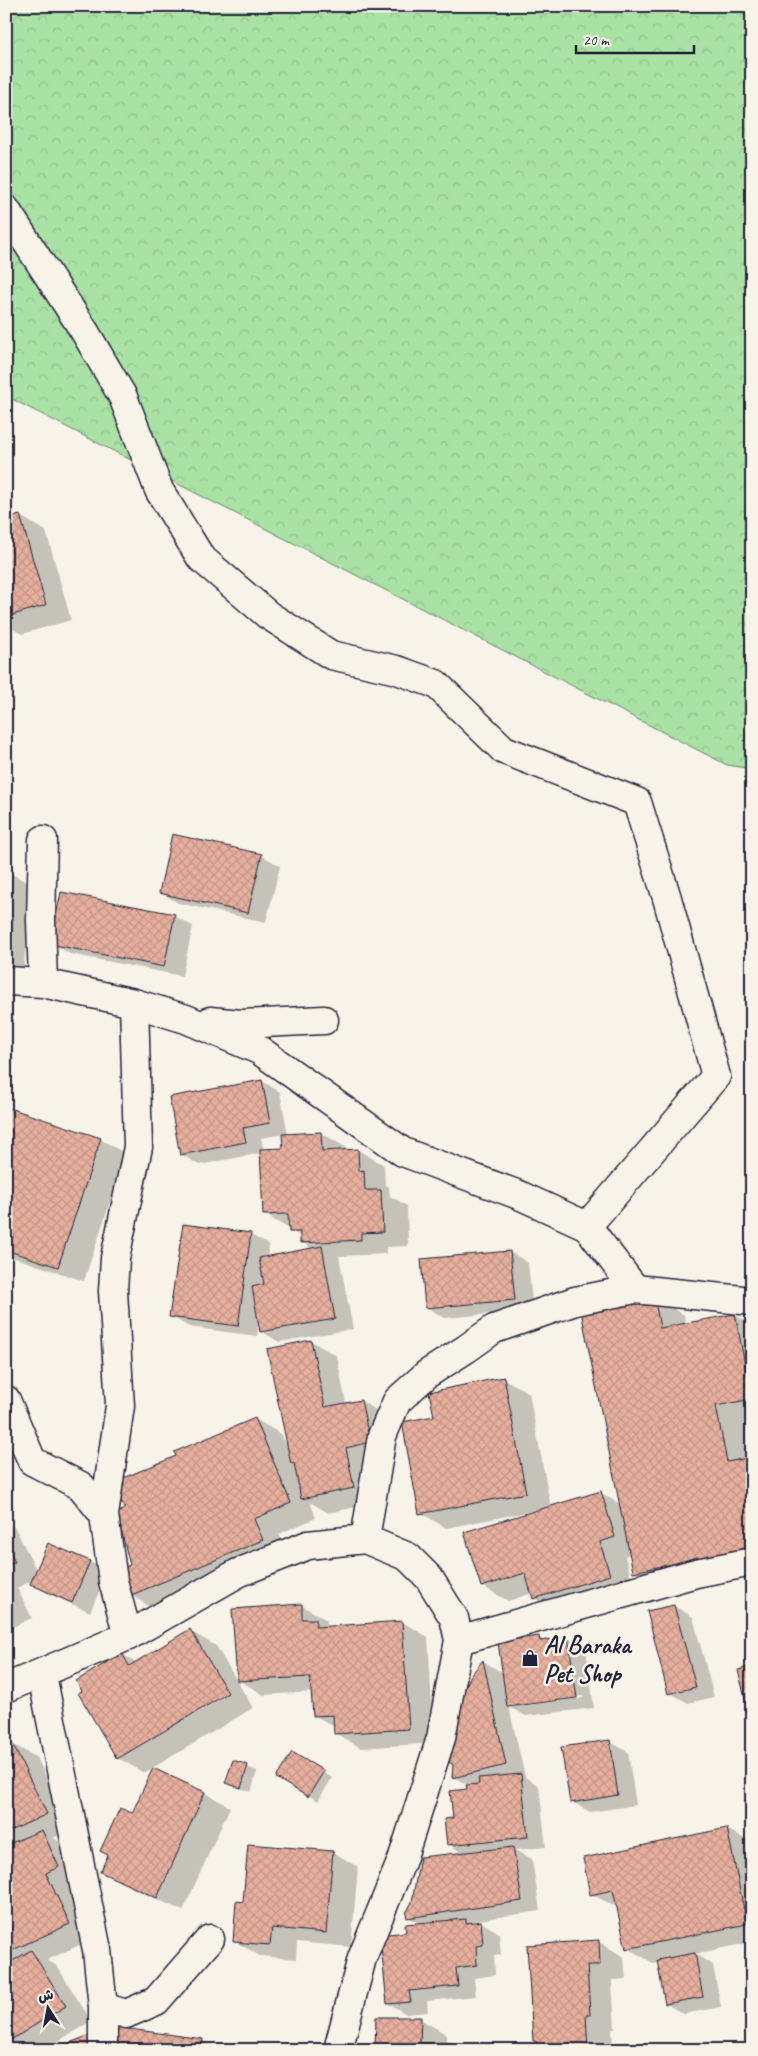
<svg xmlns="http://www.w3.org/2000/svg" width="758" height="2056" font-family="Caveat,'Playpen Sans Arabic',sans-serif">
  <style>
    .forest { fill: url(#forest-crowns); stroke: #668270 }
    .shadow { fill: #0003; fill-rule: evenodd }
    .building { fill: url(#building-cross-hatch); stroke: #22223b }
    .lines { fill: none; stroke-linecap: round; stroke-linejoin: round }
    .minor-casing { stroke: #22223b; stroke-width: 31 }
    .secondary-casing { stroke: #22223b; stroke-width: 31 }
    .minor { stroke: #f7f3e8; stroke-width: 28 }
    .secondary { stroke: #f7f3e8; stroke-width: 28 }
    .labels { text-anchor: middle; stroke-width: 5; stroke-linejoin: round; paint-order: stroke }
    .poi-label { font-size: 25px; font-weight: bold; fill: #22223b; stroke: #f7f3e8; text-anchor: start }
  </style>
  <defs>
    <pattern id="forest-crowns" width="20" height="18" patternUnits="userSpaceOnUse" patternTransform="scale(1.25)"><rect width="20" height="18" fill="#aae1a4"/><path d="M2 6a3 3 0 1 1 6 0M12 15a3 3 0 1 1 6 0" fill="none" stroke="#92c18e"/></pattern>
    <pattern id="building-cross-hatch" width="8" height="8" patternUnits="userSpaceOnUse" patternTransform="scale(1.25)"><rect width="8" height="8" fill="#e6af9d"/><path d="M0 0l8 8M0 8l8-8" fill="none" stroke="#c59688"/></pattern>
  </defs>
  <rect width="100%" height="100%" fill="#f7f3e8"/>
  <filter id="ink" filterUnits="userSpaceOnUse"><feTurbulence type="fractalNoise" baseFrequency=".02" numOctaves="2"/><feDisplacementMap in="SourceGraphic" scale="10" xChannelSelector="R" yChannelSelector="G"/><feConvolveMatrix kernelMatrix="1 2 1 2 8 2 1 2 1" color-interpolation-filters="sRGB"/></filter>
  <g filter="url(#ink)">
    <!-- forest -->
    <path class="forest" d="M6 6H752V769L727 765 6 396Z"/>
    <!-- shadow -->
    <path class="shadow" d="M6 515 12 518 20 516 46 531 71 620 22 634 6 625Z
      M261 855 280 866 266 922 178 903 160 892Z
      M6 871 34 886 22 978 6 976Z
      M174 916 193 926 182 976 70 954 52 943Z
      M262 1081 280 1092 288 1135 321 1133 347 1148V1151L358 1150 384 1165 385 1184 389 1187 390 1196 407 1206 408 1246 386 1247V1254L339 1256 353 1329 279 1342 261 1331 259 1321 257 1336 189 1327 170 1316 251 1235 269 1245 267 1257 313 1249 302 1242 301 1237 291 1230 264 1214 261 1153 199 1165 181 1154ZM283 1134 284 1149 264 1150 261 1138Z
      M6 1109 100 1139 126 1154 84 1281 6 1255Z
      M510 1252 528 1263 533 1310 445 1318 426 1307Z
      M653 1297 684 1315 686 1325 735 1315 752 1325V1423H747L752 1449V1572L665 1589 634 1571 630 1554 625 1556 635 1590 560 1613 534 1598 533 1593 508 1601 482 1586 532 1511 446 1528 421 1513 435 1417 504 1379 529 1393 551 1508 601 1493 620 1504Z
      M311 1341 337 1356 346 1404 361 1401 387 1416 395 1457 371 1462 379 1502 328 1513 310 1502 316 1518 279 1534 288 1555 156 1610 130 1595 132 1566 126 1509 177 1456 255 1419 281 1434 289 1450Z
      M6 1523 15 1528 37 1571 90 1562 108 1572 90 1612 49 1594 31 1584 33 1580 17 1588 32 1618 6 1630Z
      M301 1605 327 1620V1627L402 1622 428 1637 434 1743 361 1748 335 1733V1727L314 1715 313 1692 264 1695 238 1680Z
      M674 1606 693 1617 714 1697 688 1703 670 1693Z
      M190 1631 216 1646 253 1708 144 1773 118 1758 122 1654 137 1663Z
      M538 1638 545 1641 568 1638 586 1649 594 1708 526 1716 509 1707 525 1777 539 1786 546 1847 515 1850 532 1859 540 1911 472 1921V1923L481 1922 499 1933 501 1955 494 1956 495 1975 474 1978 476 1996 427 2001 428 2012 406 2014 388 2003 407 1934 421 1924 408 1917 464 1854 448 1844 454 1819 468 1790 467 1785 454 1777 472 1676 483 1661 503 1673ZM583 1696V1698L523 1706V1703Z
      M609 1741 628 1752 636 1805 590 1812 572 1802Z
      M11 1743 37 1758 72 1829 53 1838 68 1846 95 1938 47 1960 57 1966 91 2021 44 2050H6V1745Z
      M292 1753 332 1778 318 1801 278 1777Z
      M233 1761 257 1771 251 1792 226 1783Z
      M205 1793 230 1807 183 1911 128 1886 102 1872 133 1815Z
      M727 1829 752 1843V1942L695 1954 713 1965 721 2007 684 2014 666 2004 658 1962 653 1963 627 1948 619 1908 591 1894Z
      M333 1852 358 1867 351 1947 297 1942 296 1959 260 1956 234 1941 244 1903Z
      M599 1942 624 1957 626 1979 612 1980 615 2029H612L613 2050H538Z
      M420 2019 446 2034V2044H451L461 2050H376Z
      M202 2040 220 2050H113Z"/>
    <!-- building -->
    <path class="building" d="M20 515 46 605 6 617V519Z
      M172 834 262 854 248 913 159 893Z
      M6 870H9L6 889Z
      M61 892 175 914 164 967 50 944Z
      M262 1080 270 1123 243 1128 246 1142 180 1155 169 1097Z
      M6 1107 101 1138 58 1267 6 1250Z
      M321 1132 322 1151 358 1149 359 1171 364 1170 365 1190H381L383 1232 361 1233V1240L300 1243V1232H289L288 1214 263 1215 260 1149 283 1148 282 1134Z
      M183 1224 251 1233 238 1326 169 1317Z
      M322 1246 335 1319 260 1332 252 1287 264 1284 259 1258Z
      M510 1251 515 1300 425 1308 421 1259Z
      M654 1296 660 1328 735 1314 752 1399 716 1406 727 1462 752 1457V1548L633 1572 581 1311Z
      M311 1340 325 1407 361 1400 370 1442 346 1448 354 1488 301 1499 294 1463 291 1464 267 1349Z
      M504 1377 526 1493 419 1514 402 1422 434 1416 429 1392Z
      M255 1418 291 1503 254 1519 263 1540 129 1596 118 1570 130 1565 117 1514 125 1508 111 1483 176 1456 174 1452Z
      M601 1491 615 1537 600 1542 610 1575 533 1599 525 1573 481 1587 464 1532Z
      M48 1543 90 1561 72 1603 30 1584Z
      M6 1545 15 1562 6 1566Z
      M302 1604V1619H316V1627L402 1621 409 1729 334 1734 333 1715 313 1716 310 1677 237 1681 232 1609Z
      M674 1605 696 1687 668 1694 647 1611Z
      M190 1629 228 1693 117 1759 78 1693 82 1691 76 1681 122 1653 129 1666Z
      M539 1636 540 1641 568 1637 577 1698 507 1707 498 1642Z
      M483 1660 506 1765 452 1778 453 1765 442 1757 455 1709 471 1675Z
      M752 1666V1726L738 1670Z
      M610 1740 618 1795 570 1803 561 1747Z
      M11 1741 47 1814 6 1833V1744Z
      M292 1752 324 1771 308 1797 276 1778Z
      M233 1760 248 1765 241 1788 225 1783Z
      M153 1768 205 1792 157 1898 100 1872 108 1855 100 1851 120 1808 132 1813Z
      M521 1774 528 1837 447 1845 444 1819 453 1818 450 1791 467 1789 466 1785 479 1784 478 1778Z
      M727 1828 747 1924 626 1949 613 1890 590 1895 583 1858Z
      M42 1830 59 1867 46 1873 70 1924 6 1953V1845Z
      M248 1844 333 1851 326 1933 272 1928 270 1945 233 1942 236 1901 243 1902Z
      M513 1847 522 1901 407 1918 406 1913 412 1902 420 1857Z
      M466 1919V1923L481 1921 483 1945 476 1946 477 1965 456 1968 458 1986 409 1991 411 2002 387 2004 380 1935 406 1932 405 1924Z
      M599 1940 600 1965H587L590 2015H586L588 2050H537L536 2041H533L527 1945Z
      M31 1950 66 2006 6 2043V1965Z
      M695 1953 703 1997 665 2004 657 1960Z
      M376 2017H421L420 2043H452V2050H375Z
      M115 2027 203 2039 201 2050H112Z
      M90 2035 91 2050H58L59 2047Z"/>
    <g class="lines">
      <!-- minor casing -->
      <g class="minor-casing">
        <path id="minor" d="M6 210 85 332 123 397 159 490 201 558 268 615 331 655 397 670 436 684 504 750 637 802 667 898 716 1076 587 1226
          M43 840 41 920 43 983
          M6 981 43 983 134 1003 186 1019 259 1050 403 1152 519 1195 587 1226 635 1289
          M210 1021 241 1024 324 1020
          M6 1400 32 1461 81 1486 104 1515
          M365 1539 382 1436 397 1401 427 1374 466 1349 494 1329 575 1301 635 1289 752 1301
          M128 1636 113 1581 104 1515 120 1406 113 1291 115 1258 138 1147 134 1003
          M459 1640 696 1573 752 1562
          M42 1675 97 1950 103 2007V2050
          M103 2007 126 2014 156 2001 210 1939"/>
      </g>
      <!-- secondary casing -->
      <g class="secondary-casing">
        <path id="secondary" d="M6 1688 128 1636 238 1573 308 1545 365 1539 408 1557 429 1578 454 1618 459 1640 441 1738 402 1860 362 1958 338 2050"/>
      </g>
      <!-- minor -->
      <use href="#minor" class="minor"/>
      <!-- secondary -->
      <use href="#secondary" class="secondary"/>
    </g>
  </g>
  <!-- icons -->
  <defs>
    <g id="shop-bare" transform="scale(1.35)"><path d="M-5-2.5h2.3a2.7 3.5 0 0 1 5.4 0H5L5.5 6h-11ZM-1.5-2.5h3a1.5 2.3 0 0 0-3 0Z" fill="#22223b" stroke="#f7f3e8" stroke-width="2.5" paint-order="stroke"/></g>
  </defs>
  <g fill-rule="evenodd">
    <use href="#shop-bare" x="530" y="1658"/>
  </g>
  <g class="labels">
    <!-- poi labels -->
    <g class="poi-label">
      <text x="544" y="1653">Al Baraka<tspan x="544" dy="29">Pet Shop</tspan></text>
    </g>
  </g>
  <!-- margin -->
  <rect width="758" height="2056" fill="none" stroke="#f7f3e8" stroke-width="25"/>
  <rect x="12" y="12" width="733" height="2031" fill="none" stroke="#22223b" stroke-width="2" filter="url(#ink)"/>
  <!-- north arrow -->
  <g transform="translate(48 2008) rotate(349)" stroke="#f7f3e8" stroke-width="4" paint-order="stroke">
  <path d="M0-4L9 19L0 12L-9 19Z" fill="#22223b"/>
  <text y="-8" font-size="14" font-weight="bold" text-anchor="middle" fill="#22223b">ش</text>
  </g>
  <!-- scale -->
  <path d="M576 45v8h118v-8" fill="none" stroke="#22223b" stroke-width="2.5"/>
  <text x="583" y="45" font-size="15" fill="#22223b" stroke="#f7f3e8" stroke-width="4" paint-order="stroke">20 m</text>
</svg>
